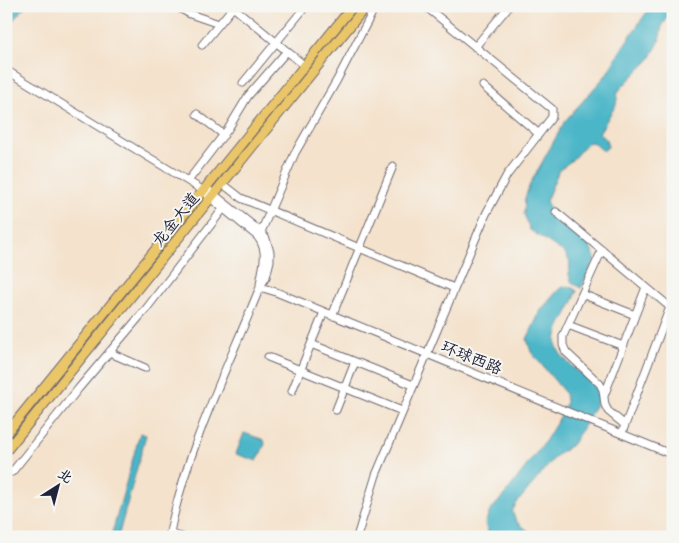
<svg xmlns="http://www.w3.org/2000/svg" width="679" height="543" font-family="Pangolin,'LXGW WenKai TC',sans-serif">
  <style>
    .water { fill: #4bb6c8; stroke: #366c82 }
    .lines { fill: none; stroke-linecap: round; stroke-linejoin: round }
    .minor-casing { stroke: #6c656e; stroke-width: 9 }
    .major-casing { stroke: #6c656e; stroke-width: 11 }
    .minor { stroke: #fff; stroke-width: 7 }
    .major { stroke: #eac669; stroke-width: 9 }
    .labels { text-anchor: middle; stroke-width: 4; stroke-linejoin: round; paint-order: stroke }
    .street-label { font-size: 16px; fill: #22223b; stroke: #f6f6f2 }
  </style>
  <rect width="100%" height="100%" fill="#f6f6f2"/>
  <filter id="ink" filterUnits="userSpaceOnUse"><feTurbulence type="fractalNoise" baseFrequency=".02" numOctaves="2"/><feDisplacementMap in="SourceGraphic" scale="10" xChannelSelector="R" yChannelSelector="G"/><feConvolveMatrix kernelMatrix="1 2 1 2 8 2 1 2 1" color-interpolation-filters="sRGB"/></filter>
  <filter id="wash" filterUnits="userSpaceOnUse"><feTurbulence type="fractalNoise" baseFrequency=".0096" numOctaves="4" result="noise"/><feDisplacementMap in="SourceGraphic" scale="20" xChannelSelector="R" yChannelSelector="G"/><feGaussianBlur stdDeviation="1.12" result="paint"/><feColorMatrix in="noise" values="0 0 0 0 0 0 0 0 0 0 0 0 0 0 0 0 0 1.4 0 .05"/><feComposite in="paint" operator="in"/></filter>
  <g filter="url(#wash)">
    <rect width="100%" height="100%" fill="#f4e2cc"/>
    <!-- water -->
    <path class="water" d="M6 6H26L6 28Z
      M651 6H673V10L662 26 659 42 650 59 621 88 618 92 616 105 599 133 606 139 608 147 603 151 592 142 587 143 572 160 559 170 546 201C555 222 577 225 587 240 590 246 592 253 595 259L581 288 572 283 569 275 570 262 565 253 530 230 524 214 525 198 530 184 565 121 606 75 622 48Z
      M567 286 571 287 577 291C573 303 567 313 561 324 558 330 555 340 557 347 561 360 586 377 596 386L599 391V399L573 444 556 456 516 504 512 512 517 522 536 537H491L488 533 485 523 490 511 506 493 546 440 560 417 566 403 565 393 531 352 527 339 541 310 559 289Z
      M140 433 146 435 118 537H111Z
      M244 433 264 440 265 444 257 461 236 454Z"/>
  </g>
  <g filter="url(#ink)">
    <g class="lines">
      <!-- minor casing -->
      <g class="minor-casing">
        <path id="minor" d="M176 6 190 14 219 24
          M233 7 305 66
          M202 45 234 6
          M475 47 509 6
          M6 70 204 191
          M243 83 306 6
          M483 86 539 134
          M197 114 224 135
          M188 181 228 129 248 96 287 51
          M223 184 241 198 454 288
          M208 196 257 236C270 252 262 267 260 285
          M556 212 670 307 622 433
          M261 232 295 153 337 80 372 13 373 6
          M602 250 563 336V345L566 352 600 384 603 390 605 405 608 411 625 425
          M260 287 276 292 673 455
          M582 294 635 315
          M332 316 393 166
          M568 325 623 346
          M311 344 413 385
          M110 351 115 355 145 368
          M268 357 402 411
          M292 391 324 312
          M604 396 646 287
          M336 410 355 362
          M6 467 12 472 79 388 146 309 223 209
          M170 534 182 537
          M169 537C186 450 227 369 260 287L266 277 270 261V252L266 239 261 232 206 188
          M357 537 376 475 486 214 507 175 552 117V109L425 6"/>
      </g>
      <!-- major casing -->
      <g class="major-casing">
        <path id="major" d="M6 434 353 6
          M6 451 366 6"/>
      </g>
      <!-- minor -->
      <use href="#minor" class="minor"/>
      <!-- major -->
      <use href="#major" class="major"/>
    </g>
  </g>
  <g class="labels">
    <!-- street labels -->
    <g class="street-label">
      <text transform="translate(175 219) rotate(-51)" y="6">龙金大道</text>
      <text transform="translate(472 357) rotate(22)" y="6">环球西路</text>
    </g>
  </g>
  <!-- margin -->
  <rect width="679" height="543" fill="none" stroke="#f6f6f2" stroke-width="25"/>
  <!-- north arrow -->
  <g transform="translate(58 486) rotate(36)" stroke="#f6f6f2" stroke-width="4" paint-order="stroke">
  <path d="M0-4L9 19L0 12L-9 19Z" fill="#22223b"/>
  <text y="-8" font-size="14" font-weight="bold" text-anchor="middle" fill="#22223b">北</text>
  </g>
</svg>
